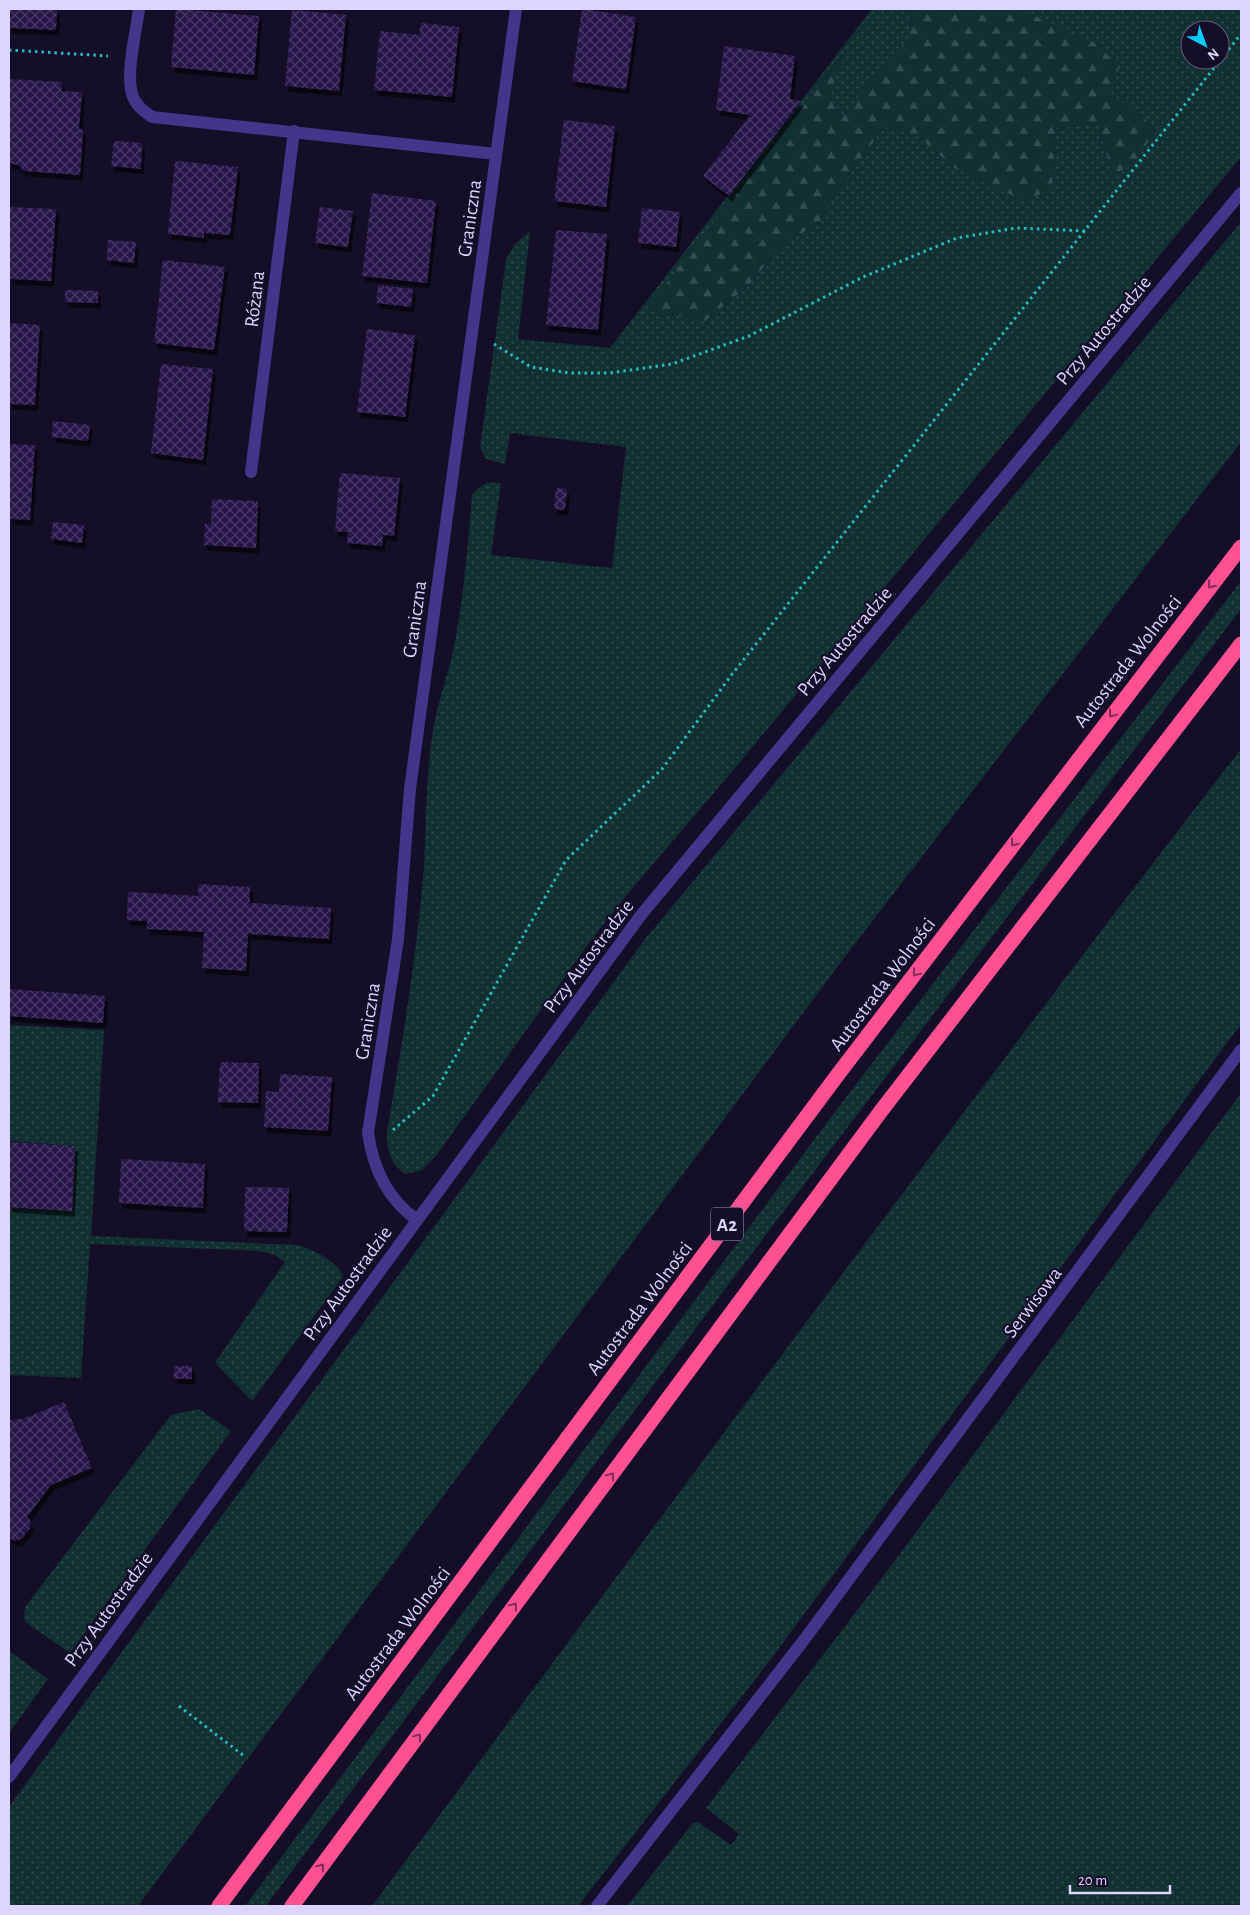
<svg xmlns="http://www.w3.org/2000/svg" width="1250" height="1915" font-family="'Alegreya Sans',sans-serif">
  <style>
    .grass { fill: url(#grass-dots); fill-rule: evenodd }
    .forest { fill: url(#forest-firs) }
    .building { fill: url(#building-cross-hatch); filter: url(#shadow) }
    .lines { fill: none; stroke-linecap: round; stroke-linejoin: round }
    .path { stroke: #28bac0; stroke-width: 3; stroke-dasharray: 2.5 4; stroke-linecap: butt }
    .minor { stroke: #42368a; stroke-width: 12 }
    .highway { stroke: #ff5092; stroke-width: 15 }
    .oneway { stroke: #7e2c58 }
    .labels { text-anchor: middle; stroke-width: 4.5; stroke-linejoin: round; paint-order: stroke }
    .shield { fill: #150e28; stroke: #a299be; stroke-width: 1 }
    .shield-label { font-size: 19px; font-weight: bold; fill: #ded5ff }
    .street-label { font-size: 20px; fill: #ded5ff; stroke: #150e28 }
  </style>
  <defs>
    <pattern id="grass-dots" width="8" height="8" patternUnits="userSpaceOnUse" patternTransform="scale(1.25)"><rect width="8" height="8" fill="#113032"/><path d="M2 2h.1M6 6h.1" fill="none" stroke="#334d51" stroke-width="1.8" stroke-linecap="round"/></pattern>
    <pattern id="forest-firs" width="22" height="20" patternUnits="userSpaceOnUse" patternTransform="scale(1.25)"><rect width="22" height="20" fill="#113032"/><path d="M5 1l3.5 6h-7zM16 11l3.5 6h-7z" fill="#334d51"/></pattern>
    <pattern id="building-cross-hatch" width="8" height="8" patternUnits="userSpaceOnUse" patternTransform="scale(1.25)"><rect width="8" height="8" fill="#28194a"/><path d="M0 0l8 8M0 8l8-8" fill="none" stroke="#473a65"/></pattern>
    <filter id="shadow"><feDropShadow dx="3" dy="5.5" stdDeviation="0" flood-color="#0009"/></filter>
  </defs>
  <rect width="100%" height="100%" fill="#150e28"/>
  <!-- grass -->
  <path class="grass" d="M872 9H911L910 36 840 119 829 95 847 49 647 310 705 321 747 287 783 244 819 223 835 194 884 127 915 134 956 169 1052 189 1056 128 1098 125 1113 175 1132 165 1109 92 1021 11 1022 9H1241V157L735 768 625 897 589 943 436 1156 422 1170 406 1174C390 1165 387 1150 387 1132 402 1044 417 956 424 866 426 823 426 780 432 737 436 705 449 674 455 642 464 593 468 544 472 495 481 484 487 481 501 483L491 555 612 568 626 447 510 433 505 464 486 459 480 447 506 260 514 245 530 231 518 339 610 348ZM1190 30H1220V60H1190Z
    M1241 222V442L844 958 138 1906H9V1807L113 1664 646 938Z
    M1241 581V609L737 1273 266 1906H245L834 1113Z
    M1241 749V1024L765 1667 578 1906H372C660 1519 946 1130 1241 749Z
    M9 1025 104 1030 91 1236 296 1245C310 1248 339 1261 343 1277L252 1401 218 1366 216 1361 285 1262 275 1255 260 1251 90 1244 81 1378 9 1375V1207L72 1210 75 1146 9 1141Z
    M1241 1093V1906H627L693 1823 698 1822 731 1845 739 1834 706 1808 891 1566Z
    M199 1409 231 1431 70 1653 28 1624 24 1619 25 1607 171 1415Z
    M9 1651 48 1679 9 1733Z"/>
  <!-- forest -->
  <path class="forest" d="M911 9H1022V11L1093 42 1120 66 1109 92 1157 129 1132 165 1113 175 1098 125 1056 128 1052 189 1024 201 956 169 915 134 884 127 835 194 819 223 783 244 747 287 705 321 646 310 849 47 829 95 840 119 910 36Z"/>
  <!-- building -->
  <path class="building" d="M9 9H57L56 30 9 28Z
    M176 9 259 16 254 75 171 67Z
    M582 9 636 17 626 89 572 81Z
    M292 10 346 15 339 91 285 86Z
    M421 23 459 27 452 97 374 90 380 31 419 35Z
    M724 46 795 56 790 99 801 101 729 196 703 176 750 115 716 110Z
    M9 79 62 82 61 91 82 92 79 129 83 130 80 175 23 171 18 165 9 163Z
    M564 120 615 126 606 207 554 201Z
    M114 141 142 143 141 169 111 166Z
    M175 161 238 167 230 235 204 233V238L168 234Z
    M372 193 436 201 427 283 362 276Z
    M9 207 56 209 51 281 9 279Z
    M320 207 353 211 348 247 315 243Z
    M642 208 680 212 676 247 638 243Z
    M556 230 607 234 598 330 546 325Z
    M108 240 136 242 134 263 107 260Z
    M163 260 225 267 214 350 154 343Z
    M378 285 413 289 411 307 376 303Z
    M65 290 98 291V303L65 302Z
    M9 323 40 325 35 405 9 404Z
    M367 329 415 335 405 417 357 412Z
    M161 364 213 369 203 460 151 453Z
    M53 421 90 425 88 441 52 437Z
    M9 444 35 445 30 520 9 519Z
    M340 473 400 478 394 536 383 535 382 546 347 543 348 532 335 531Z
    M556 488 567 489 565 510 554 509Z
    M212 499 258 501 256 548 204 545 205 524H211Z
    M53 522 84 525 82 543 51 539Z
    M199 884 250 887V903L331 908 329 939 248 934 246 971 202 968 204 932 147 929V921L127 920 128 892 198 896Z
    M9 989 105 996 103 1023 9 1016Z
    M220 1062 259 1063 258 1103 218 1102Z
    M280 1074 332 1077 328 1131 264 1127 266 1091 279 1092Z
    M9 1142 75 1146 72 1211 9 1207Z
    M121 1159 205 1164 203 1208 119 1203Z
    M245 1187 289 1188 287 1232 244 1231Z
    M174 1366H192V1379H174Z
    M64 1402 92 1468 51 1485 27 1517 30 1520 31 1527 21 1539 14 1541 10 1538 9 1541V1420L23 1419Z"/>
  <g class="lines">
    <!-- path -->
    <path class="path" d="M9 50 108 56
      M494 344 531 367 569 373H610L672 364 749 336 863 277 957 238 1016 228 1086 231
      M393 1130 433 1096 566 860 662 769 733 673 1241 34
      M179 1706 244 1756"/>
    <!-- minor -->
    <path class="minor" d="M139 9C136 33 126 71 132 94 135 105 144 111 152 117L496 154
      M251 472 294 131
      M417 1220C387 1199 373 1168 368 1133L398 939 410 789 516 9
      M9 1777 641 915 1241 193
      M597 1906 804 1640 1241 1050"/>
    <!-- highway -->
    <path class="highway" d="M219 1906 836 1077 1241 547
      M292 1906 881 1111 1241 644"/>
  </g>
  <!-- one-way arrows -->
  <defs><path id="oneway-chevron" d="M-2-3.5L2.5 0L-2 3.5" fill="none" stroke-width="1.6" stroke-linecap="round" stroke-linejoin="round" transform="scale(1.25)"/></defs>
  <g class="oneway">
    <use href="#oneway-chevron" transform="translate(1211 585) rotate(128)"/>
    <use href="#oneway-chevron" transform="translate(1112 714) rotate(127)"/>
    <use href="#oneway-chevron" transform="translate(1014 843) rotate(127)"/>
    <use href="#oneway-chevron" transform="translate(916 973) rotate(127)"/>
    <use href="#oneway-chevron" transform="translate(611 1476) rotate(-53)"/>
    <use href="#oneway-chevron" transform="translate(514 1606) rotate(-53)"/>
    <use href="#oneway-chevron" transform="translate(418 1737) rotate(-53)"/>
    <use href="#oneway-chevron" transform="translate(321 1867) rotate(-53)"/>
  </g>
  <g class="labels">
    <!-- shield labels -->
    <rect class="shield" x="711" y="1207.5" width="32" height="33" rx="4"/>
    <g class="shield-label">
      <text x="727" y="1231">A2</text>
    </g>
    <!-- street labels -->
    <g class="street-label">
      <text transform="translate(469 218) rotate(-82)" y="7">Graniczna</text>
      <text transform="translate(254 299) rotate(-83)" y="7">Różana</text>
      <text transform="translate(1103 330) rotate(-50)" y="7">Przy Autostradzie</text>
      <text transform="translate(414 619) rotate(-82)" y="7">Graniczna</text>
      <text transform="translate(844 641) rotate(-50)" y="7">Przy Autostradzie</text>
      <text transform="translate(1127 661) rotate(-52)" y="7">Autostrada Wolności</text>
      <text transform="translate(588 956) rotate(-53)" y="7">Przy Autostradzie</text>
      <text transform="translate(882 984) rotate(-53)" y="7">Autostrada Wolności</text>
      <text transform="translate(367 1021) rotate(-81)" y="7">Graniczna</text>
      <text transform="translate(347 1283) rotate(-54)" y="7">Przy Autostradzie</text>
      <text transform="translate(1032 1302) rotate(-53)" y="7">Serwisowa</text>
      <text transform="translate(639 1308) rotate(-53)" y="7">Autostrada Wolności</text>
      <text transform="translate(108 1609) rotate(-54)" y="7">Przy Autostradzie</text>
      <text transform="translate(397 1633) rotate(-53)" y="7">Autostrada Wolności</text>
    </g>
  </g>
  <!-- border -->
  <rect width="1250" height="1915" fill="none" stroke="#ded5ff" stroke-width="20"/>
  <!-- north arrow -->
  <g transform="translate(1205 45) rotate(139)"><circle r="24" fill="#150e28" stroke="#655e7e"/>
  <path d="M0-4L9 19L0 12L-9 19Z" fill="#01ccff"/>
  <text y="-8" font-size="14" font-weight="bold" text-anchor="middle" fill="#ded5ff">N</text>
  </g>
  <!-- scale -->
  <path d="M1070 1885v8h100v-8" fill="none" stroke="#ded5ff" stroke-width="2.5"/>
  <text x="1078" y="1885" font-size="15" fill="#ded5ff" stroke="#150e28" stroke-width="4" paint-order="stroke">20 m</text>
</svg>
